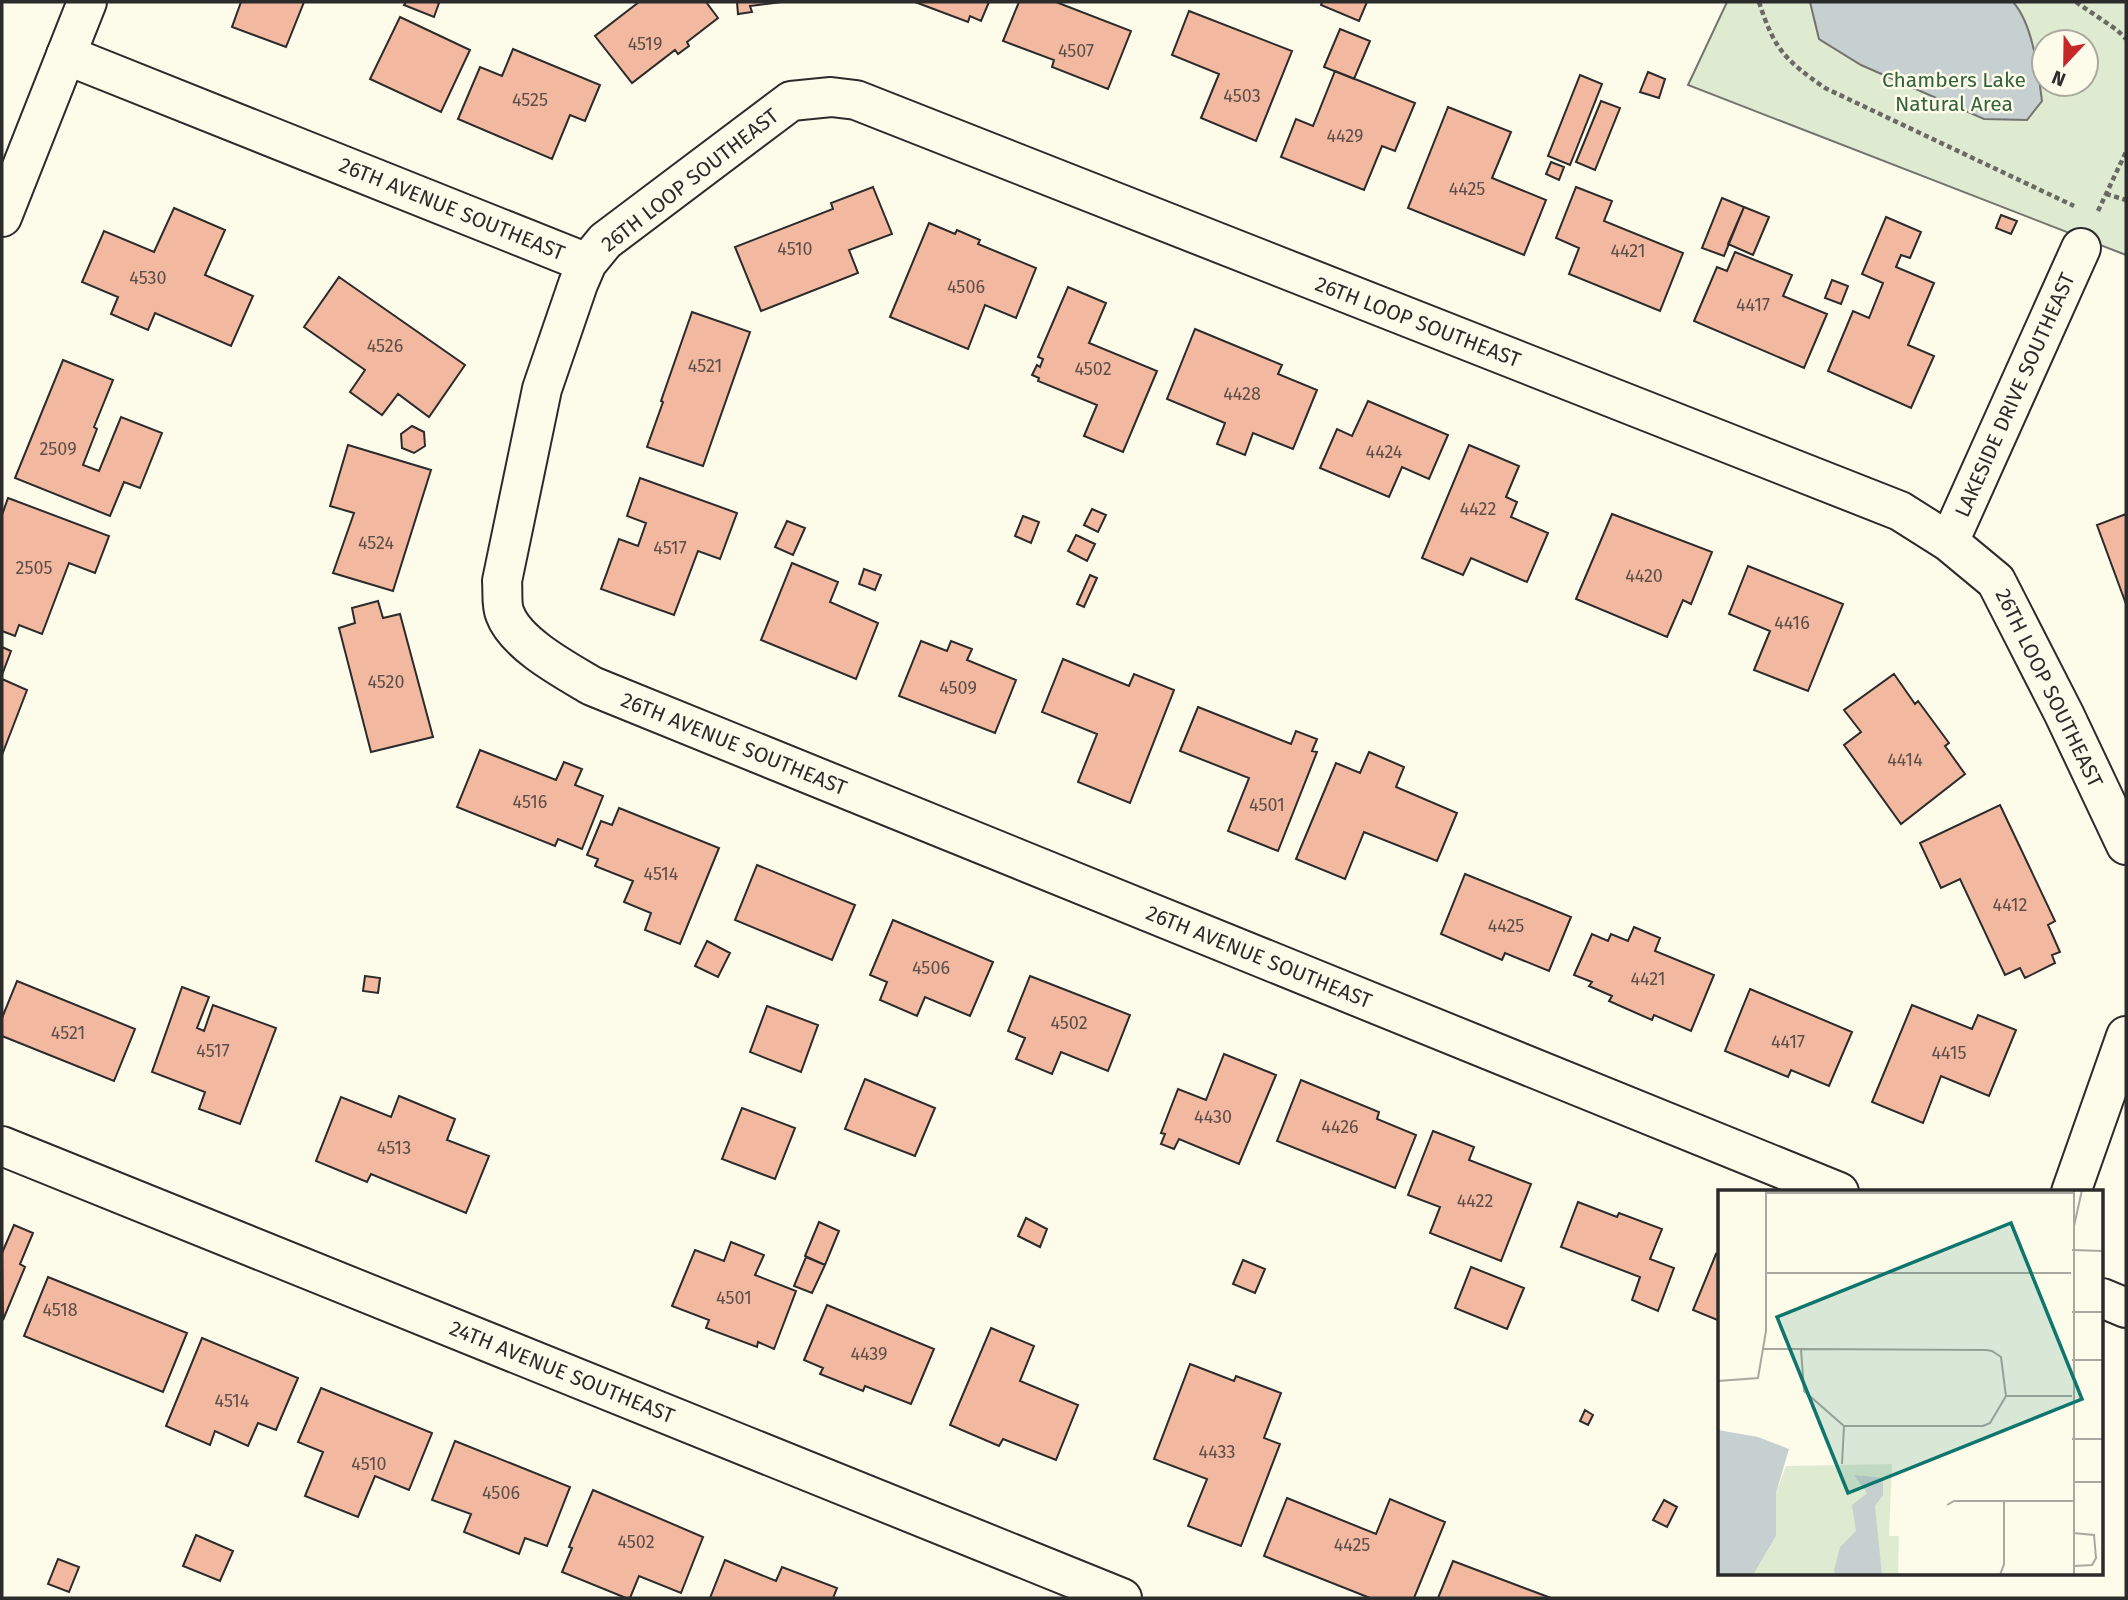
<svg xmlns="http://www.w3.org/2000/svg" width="2128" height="1600" font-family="'Fira Sans',sans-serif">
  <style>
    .green { fill: #deebd1; stroke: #74746e; stroke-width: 2; fill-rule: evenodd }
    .water { fill: #c7d0d0; stroke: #74746e; stroke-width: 2 }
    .building { fill: #f2b8a0; stroke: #2b2b2b; stroke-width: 2 }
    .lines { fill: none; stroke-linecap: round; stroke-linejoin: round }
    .minor-casing { stroke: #2b2b2b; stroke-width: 42 }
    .primary-casing { stroke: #2b2b2b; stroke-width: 42 }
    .path { stroke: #6a6964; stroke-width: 4.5; stroke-dasharray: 5 3.5; stroke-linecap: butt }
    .minor { stroke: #fdfbea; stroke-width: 38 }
    .primary { stroke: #fdfbea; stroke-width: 38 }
    .labels { text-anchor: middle; stroke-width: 5; stroke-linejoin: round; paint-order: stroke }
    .number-label { font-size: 18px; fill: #5d4e48 }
    .park-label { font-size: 21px; fill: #34623c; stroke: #fdfbea }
    .street-label { font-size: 21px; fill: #2b2b2b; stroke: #fdfbea }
    .inset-road { fill: none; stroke: #a9a89e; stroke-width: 2 }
    .view { fill: #0f766e; fill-opacity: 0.15; stroke: #0f766e; stroke-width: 3.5 }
    .inset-edge { fill: none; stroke: #2b2b2b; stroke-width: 3.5 }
  </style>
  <rect width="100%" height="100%" fill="#fdfbea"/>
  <!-- green -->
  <path class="green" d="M1727 2H2126V255L1688 85ZM2044 42H2086V84H2044Z"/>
  <!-- water -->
  <path class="water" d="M1810 2H2013C2033 24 2038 71 2042 101L2027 120 1984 119 1861 65 1819 39Z"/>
  <!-- building -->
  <path class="building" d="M241 2H304L286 47 232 27Z
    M406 2H436L439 3 434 17 404 5Z
    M639 2H706L718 18 687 42 689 46 678 54 675 50 632 83 595 36Z
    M737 2H782L750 6 752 12 738 14Z
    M915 2H989L981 21 970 16 968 22Z
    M1019 2H1056L1131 31 1108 89 1052 67 1054 60 1003 41Z
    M1322 2H1367L1359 21 1321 5Z
    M1189 11 1292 51 1256 141 1201 118 1219 74 1172 55Z
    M400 17 470 50 441 112 370 79Z
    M1340 29 1370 41 1354 79 1324 67Z
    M513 49 600 85 585 121 570 115 552 159 458 119 480 67 502 76Z
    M1335 71 1415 103 1395 151 1382 146 1364 190 1281 157 1296 119 1313 126Z
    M1648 72 1665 79 1659 98 1640 92Z
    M1580 75 1602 84 1570 165 1548 156Z
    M1601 101 1620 108 1595 170 1576 162Z
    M1448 107 1511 132 1492 178 1546 200 1524 255 1408 208Z
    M1551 162 1564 167 1559 180 1546 174Z
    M873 187 892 234 849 250 858 273 761 311 735 247 833 209 831 203Z
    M1576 187 1612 201 1604 221 1683 253 1660 311 1569 274 1579 248 1556 238Z
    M1722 198 1744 207 1724 256 1702 248Z
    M1744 207 1769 217 1753 255 1728 244Z
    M174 208 225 230 205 275 253 296 231 346 155 313 148 330 111 314 118 297 82 282 104 231 154 252Z
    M2001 215 2017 221 2011 234 1996 228Z
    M1886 217 1921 232 1910 258 1901 255 1896 267 1934 283 1908 345 1934 356 1911 408 1828 371 1853 311 1869 318 1883 283 1862 274Z
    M929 223 955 234 957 230 980 240 978 244 1036 268 1016 318 985 305 968 349 890 317Z
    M1735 252 1792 275 1783 296 1827 314 1804 368 1694 321 1717 267 1727 271Z
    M339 277 465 365 429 417 398 394 382 415 350 392 365 370 304 327Z
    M1832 280 1848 286 1841 304 1825 298Z
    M1068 287 1106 303 1089 343 1157 371 1123 452 1084 436 1097 405 1038 381 1039 378 1032 375 1037 365 1040 367 1043 359 1038 357Z
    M692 312 750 332 703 466 647 447 663 402 661 401Z
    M1195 329 1282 365 1278 374 1317 390 1293 449 1253 433 1245 455 1217 444 1225 423 1167 399Z
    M63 360 113 380 94 427 97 429 83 465 99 471 121 417 162 433 140 488 124 482 110 516 15 478Z
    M1368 401 1448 435 1429 479 1402 467 1389 497 1320 468 1337 429 1352 436Z
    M412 426 424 432 425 446 414 453 402 448 401 434Z
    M348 445 431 470 393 591 333 573 354 513 330 506Z
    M1469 445 1519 466 1506 497 1517 502 1511 517 1548 533 1527 582 1471 558 1463 575 1422 558Z
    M640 478 737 513 720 559 698 551 674 615 601 589 619 539 638 546 646 523 627 516Z
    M8 498 109 536 95 573 69 563 42 634 19 625 15 636 2 631V515Z
    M1092 509 1106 515 1098 532 1084 525Z
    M1612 514 1712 552 1691 604 1683 600 1667 637 1576 599Z
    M2126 514V604L2097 525Z
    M1023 516 1039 522 1031 543 1015 536Z
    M787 521 805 528 793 555 775 547Z
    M1076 535 1095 544 1087 561 1068 551Z
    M792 563 838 582 830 602 878 623 856 679 761 640Z
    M1748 566 1843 604 1808 691 1754 670 1770 631 1729 614Z
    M864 569 881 575 875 590 859 584Z
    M1090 575 1097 578 1084 607 1077 604Z
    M378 601 383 618 400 614 433 737 371 752 339 628 355 623 352 608Z
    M921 641 947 651 951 641 972 649 967 660 1016 680 995 733 899 696Z
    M2 647 11 651 2 675Z
    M1063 659 1129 686 1134 674 1174 690 1130 803 1078 782 1097 734 1042 712Z
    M1894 674 1915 704 1918 701 1949 743 1945 746 1965 774 1901 824 1844 745 1861 732 1844 710Z
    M2 679 27 690 2 755Z
    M1198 707 1291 744 1296 731 1317 739 1312 751 1317 752 1278 851 1228 831 1249 778 1180 751Z
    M480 750 556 780 564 762 582 769 575 785 603 796 582 849 558 839 555 846 457 807Z
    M1369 752 1404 767 1396 787 1457 813 1437 861 1364 832 1345 879 1296 859 1336 763 1360 773Z
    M2000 805 2055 921 2048 925 2060 952 2052 955 2055 963 2025 978 2020 968 2005 975 1960 879 1941 888 1920 843Z
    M619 808 719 848 680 944 645 930 651 913 624 902 633 881 595 866 598 859 587 855 601 821 612 825Z
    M757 865 855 905 832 960 735 920Z
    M1465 874 1571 917 1549 971 1505 953 1502 960 1441 934Z
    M893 920 993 962 970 1016 925 997 917 1016 880 1000 887 982 870 975Z
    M1634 927 1660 938 1655 951 1714 975 1691 1031 1654 1015 1652 1020 1609 1001 1612 996 1589 986 1592 982 1574 975 1592 934 1608 941 1611 934 1628 941Z
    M707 941 730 953 718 977 695 966Z
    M365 976 380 978 378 993 363 991Z
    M1030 976 1130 1015 1108 1071 1061 1052 1052 1074 1016 1059 1025 1038 1008 1031Z
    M17 981 135 1029 114 1081 2 1036V1018Z
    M182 987 209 997 197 1028 204 1031 213 1005 276 1028 240 1124 199 1109 205 1092 152 1072Z
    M1750 989 1852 1032 1829 1086 1791 1070 1788 1077 1725 1051Z
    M1912 1005 1972 1029 1978 1015 2016 1030 1989 1096 1941 1076 1923 1123 1872 1102Z
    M767 1006 818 1025 801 1072 750 1052Z
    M1224 1054 1276 1075 1239 1164 1179 1139 1174 1149 1161 1144 1165 1134 1161 1133 1178 1089 1206 1100Z
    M865 1079 935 1108 915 1156 845 1129Z
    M1301 1080 1379 1112 1377 1119 1416 1135 1395 1188 1277 1141Z
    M399 1096 455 1119 447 1140 489 1156 466 1213 371 1174 367 1182 316 1161 341 1097 391 1117Z
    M742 1108 795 1128 775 1179 722 1159Z
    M1433 1131 1474 1147 1469 1160 1531 1184 1501 1261 1430 1233 1440 1207 1408 1195Z
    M1578 1202 1617 1217 1619 1213 1662 1229 1650 1259 1674 1268 1658 1311 1632 1300 1640 1277 1561 1247Z
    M1026 1218 1047 1229 1040 1247 1018 1236Z
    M819 1222 839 1231 825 1265 805 1256Z
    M14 1225 33 1233 20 1264 25 1267 3 1320 2 1253Z
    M731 1242 764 1255 755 1275 796 1291 774 1349 758 1342 757 1347 706 1328 709 1320 672 1306 695 1250 724 1261Z
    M1716 1254 1720 1256V1321L1693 1310Z
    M806 1257 825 1265 812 1293 794 1286Z
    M1243 1260 1265 1269 1255 1293 1233 1284Z
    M1471 1267 1524 1288 1507 1329 1455 1308Z
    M48 1277 187 1333 163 1392 24 1336Z
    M827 1305 934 1349 911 1404 865 1386 863 1391 820 1374 823 1368 804 1360Z
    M991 1328 1034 1346 1020 1381 1078 1405 1056 1460 1003 1439 999 1446 950 1425Z
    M202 1338 298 1378 276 1430 258 1423 248 1446 215 1431 210 1445 166 1426Z
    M1190 1364 1234 1381 1236 1376 1281 1393 1264 1438 1280 1444 1241 1546 1188 1526 1207 1479 1154 1459Z
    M321 1388 432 1433 409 1490 375 1476 358 1517 305 1496 323 1452 298 1442Z
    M1585 1410 1593 1415 1588 1425 1580 1421Z
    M455 1441 570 1487 547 1546 525 1538 519 1554 464 1532 471 1514 432 1500Z
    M593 1490 703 1537 681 1593 639 1576 630 1598H626L562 1572 572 1548 569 1547Z
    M1287 1498 1376 1534 1390 1499 1445 1522 1414 1598H1370L1264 1556Z
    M1664 1500 1677 1507 1667 1527 1653 1520Z
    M196 1535 233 1551 220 1581 183 1566Z
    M58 1559 79 1567 69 1592 48 1584Z
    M725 1560 776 1581 782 1567 837 1588 833 1598H710Z
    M1453 1561 1551 1598H1438Z"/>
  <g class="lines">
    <!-- minor casing -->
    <g class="minor-casing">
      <path id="minor" d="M66 55 587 263
        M1949 542 2081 248
        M2 1146 1122 1598
        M1839 1192 592 686C565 670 516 644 505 614 501 605 503 591 502 581L542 389 578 284 587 263 605 241 791 101 831 97 856 100 1900 511 1949 542 1996 581 2064 714 2126 845
        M2071 1192 2126 1036
        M2102 1298 2126 1308"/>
    </g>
    <!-- primary casing -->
    <g class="primary-casing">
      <path id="primary" d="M2 217 87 2"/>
    </g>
    <!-- path -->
    <path class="path" d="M1759 2C1774 49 1785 60 1825 88L2074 206
      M2076 2 2117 30 2126 39
      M2106 194 2126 200
      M2098 211 2126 152"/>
    <!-- minor -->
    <use href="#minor" class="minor"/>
    <!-- primary -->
    <use href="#primary" class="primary"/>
  </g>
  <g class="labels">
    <!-- number labels -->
    <g class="number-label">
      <text x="645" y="50">4519</text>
      <text x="1076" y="57">4507</text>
      <text x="1242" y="102">4503</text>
      <text x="530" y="106">4525</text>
      <text x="1345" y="142">4429</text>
      <text x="1467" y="195">4425</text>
      <text x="795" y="255">4510</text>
      <text x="1628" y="257">4421</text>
      <text x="148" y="284">4530</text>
      <text x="966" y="293">4506</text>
      <text x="1753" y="311">4417</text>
      <text x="385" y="352">4526</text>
      <text x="705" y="372">4521</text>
      <text x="1093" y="375">4502</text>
      <text x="1242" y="400">4428</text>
      <text x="58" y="455">2509</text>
      <text x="1384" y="458">4424</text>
      <text x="1478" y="515">4422</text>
      <text x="376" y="549">4524</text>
      <text x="670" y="554">4517</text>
      <text x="34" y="574">2505</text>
      <text x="1644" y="582">4420</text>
      <text x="1792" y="629">4416</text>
      <text x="386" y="688">4520</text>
      <text x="958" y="694">4509</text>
      <text x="1905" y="766">4414</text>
      <text x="530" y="808">4516</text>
      <text x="1267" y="811">4501</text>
      <text x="661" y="880">4514</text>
      <text x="2010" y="911">4412</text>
      <text x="1506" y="932">4425</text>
      <text x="931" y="974">4506</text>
      <text x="1648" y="985">4421</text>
      <text x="1069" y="1029">4502</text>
      <text x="68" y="1039">4521</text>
      <text x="1788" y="1048">4417</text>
      <text x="213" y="1057">4517</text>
      <text x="1949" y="1059">4415</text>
      <text x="1213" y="1123">4430</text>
      <text x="1340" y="1133">4426</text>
      <text x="394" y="1154">4513</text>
      <text x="1475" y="1207">4422</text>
      <text x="734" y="1304">4501</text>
      <text x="60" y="1316">4518</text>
      <text x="869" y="1360">4439</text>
      <text x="232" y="1407">4514</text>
      <text x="1217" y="1458">4433</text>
      <text x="369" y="1470">4510</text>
      <text x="501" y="1499">4506</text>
      <text x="636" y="1548">4502</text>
      <text x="1352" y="1551">4425</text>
    </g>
    <!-- park labels -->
    <g class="park-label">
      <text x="1954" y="87">Chambers Lake<tspan x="1954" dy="24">Natural Area</tspan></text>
    </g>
    <!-- street labels -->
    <g class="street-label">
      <text transform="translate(690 180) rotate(-38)" y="7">26TH LOOP SOUTHEAST</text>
      <text transform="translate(452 209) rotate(22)" y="7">26TH AVENUE SOUTHEAST</text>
      <text transform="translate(1418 322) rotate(21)" y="7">26TH LOOP SOUTHEAST</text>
      <text transform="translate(2015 395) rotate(-66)" y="7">LAKESIDE DRIVE SOUTHEAST</text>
      <text transform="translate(2049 688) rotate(64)" y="7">26TH LOOP SOUTHEAST</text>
      <text transform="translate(734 744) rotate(22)" y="7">26TH AVENUE SOUTHEAST</text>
      <text transform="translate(1259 957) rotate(22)" y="7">26TH AVENUE SOUTHEAST</text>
      <text transform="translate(562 1372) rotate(22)" y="7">24TH AVENUE SOUTHEAST</text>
    </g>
  </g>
  <!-- overview -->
  <g transform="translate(1718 1190)">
    <rect width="385" height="385" fill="#fdfbea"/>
    <path d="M174 274 171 346H181L180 385H35L58 346V303L68 276Z" fill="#deebd1"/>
    <path d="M0 240 40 247 71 259 58 303V346L35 385H0ZM136 285 165 288V305L157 316 164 385H118L116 381 122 357 138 341 134 315 149 303Z" fill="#c7d0d0"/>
    <path class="inset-road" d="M356 0V385M48 3H355M356 36 364 0M354 60 385 61M48 83H353M354 122H385M45 159H83L268 160 274 161 283 167 288 206 272 233 265 236H126L86 201 83 159M354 170H385M0 191 40 188 48 141V1M288 206H354M354 249H385M124 274 126 236M355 292H385M229 315 236 311H355M355 343 376 345 378 368 374 375 356 376M282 385 286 374V311"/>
    <path class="view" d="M293 33 364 209 130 303 59 127Z"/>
    <rect width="385" height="385" class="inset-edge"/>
  </g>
  <!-- border -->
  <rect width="2128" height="1600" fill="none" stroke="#2b2b2b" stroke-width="7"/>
  <!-- north arrow -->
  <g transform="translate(2065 63) rotate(202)"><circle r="33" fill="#fdfbea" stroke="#a9a89e" stroke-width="2"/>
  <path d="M0-5L12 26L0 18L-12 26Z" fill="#c62828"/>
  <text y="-10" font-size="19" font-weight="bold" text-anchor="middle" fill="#2b2b2b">N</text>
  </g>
</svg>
